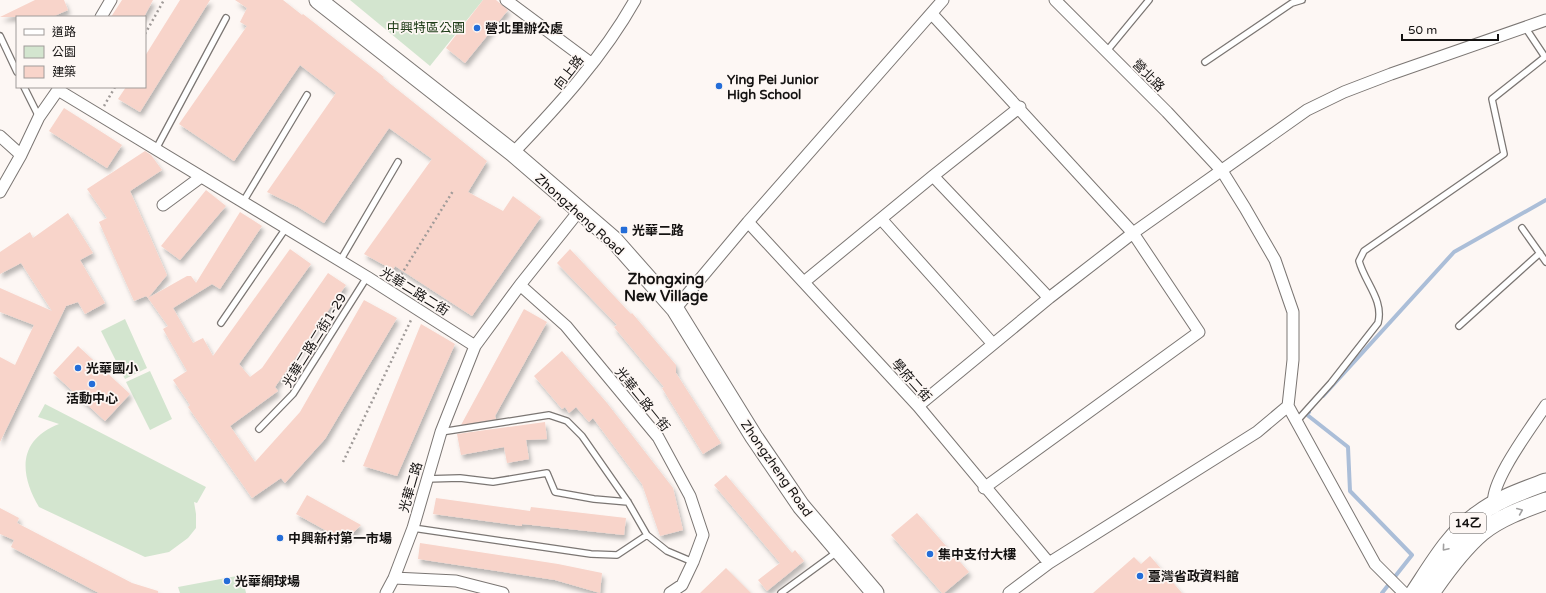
<svg xmlns="http://www.w3.org/2000/svg" width="1546" height="593" font-family="'Varela Round','Noto Sans TC',sans-serif">
  <style>
    .green { fill: #d3e5cf }
    .lines { fill: none; stroke-linecap: round; stroke-linejoin: round }
    .stream { stroke: #abbed8; stroke-width: 4 }
    .building { fill: #f8d4ca; filter: url(#shadow) }
    .service-casing { stroke: #7b7673; stroke-width: 8 }
    .minor-casing { stroke: #7b7673; stroke-width: 13 }
    .primary-casing { stroke: #7b7673; stroke-width: 19 }
    .path { stroke: #a09b99; stroke-width: 2.5; stroke-dasharray: 2 3; stroke-linecap: butt }
    .service { stroke: #fff; stroke-width: 5.5 }
    .minor { stroke: #fff; stroke-width: 11 }
    .primary { stroke: #fff; stroke-width: 17 }
    .oneway { stroke: #a1a0a0 }
    .poi-dot { fill: #246dd8; stroke: #fdf7f4; stroke-width: 1.5 }
    .labels { text-anchor: middle; stroke-width: 3.5; stroke-linejoin: round; paint-order: stroke }
    .shield { fill: #fdf7f4; stroke: #5a5755; stroke-width: 1 }
    .shield-label { font-size: 12px; font-weight: bold; fill: #141211 }
    .park-label { font-size: 13px; fill: #213f1a; stroke: #fdf7f4 }
    .poi-label { font-size: 13px; font-weight: bold; fill: #141211; stroke: #fdf7f4; text-anchor: start }
    .street-label { font-size: 13px; fill: #141211; stroke: #fdf7f4 }
    .quarter-label { font-size: 15px; font-weight: bold; fill: #141211; stroke: #fdf7f4 }
  </style>
  <defs>
    <filter id="shadow"><feDropShadow dx="2.5" dy="4.5" stdDeviation="2" flood-color="#0004"/></filter>
  </defs>
  <rect width="100%" height="100%" fill="#fdf7f4"/>
  <!-- green -->
  <path class="green" d="M350 0H483L430 66Z
    M125 319 147 368 125 379 101 331Z
    M150 371 172 419 150 430 126 382Z
    M45 404 206 487 197 503 194 502 196 514V528L188 538 169 552 145 557 39 507C19 473 18 440 59 424L38 417Z
    M242 575 246 593H180L178 587Z"/>
  <g class="lines">
    <!-- stream -->
    <path class="stream" d="M1323 396 1454 252 1546 200
      M1309 412 1306 414 1348 447 1350 491 1412 555 1382 593"/>
  </g>
  <!-- building -->
  <path class="building" d="M35 0H64L68 10 52 17H0Z
    M122 0H153L144 17H111Z
    M180 0H210L140 112 118 99 126 87H145V56Z
    M235 0H283L302 15 303 14 384 77 383 78 487 161 468 192 503 211 513 196 541 217 472 316 395 266 393 270 364 254 432 159 389 128 324 223 298 207 267 192 336 93 300 65 234 161 179 124 247 26 240 22 247 8Z
    M483 0H496L508 10 465 63 446 48Z
    M64 108 122 145 107 168 49 131Z
    M145 151 151 155 162 170 130 191 167 275 148 298 146 296 134 301 99 222 107 218 87 189Z
    M206 190 226 206 180 260 161 246Z
    M240 212 262 226 220 289 212 284 173 308 193 343 203 338 213 356 290 249 311 264 239 364 250 377 262 368 328 273 346 285 275 387 278 391 230 426 255 462 300 412 364 300 397 318 325 439 285 483 281 478 252 498 188 407 190 405 173 380 187 371 163 329 168 326 148 298 187 276H191L196 283Z
    M68 213 93 253 80 260 105 303 85 314 78 302 66 306 0 442V357L15 365 34 325 0 312V288L52 311 21 263 0 274V252L30 232 33 238Z
    M570 249 631 314 632 313 676 365V373L721 443 703 454 662 388 664 387 614 327 617 325 557 263Z
    M524 309 547 322 495 416 496 419 461 425Z
    M421 324 455 344 397 476 363 466Z
    M78 346 130 394 105 421 53 373Z
    M562 351 607 403 673 488 683 530 660 536 642 484 593 418 589 422 576 407 569 413 565 407 562 409 534 376Z
    M545 422 547 439 526 440 529 459 507 463 504 447 461 455 457 434Z
    M726 475 792 553 795 550 804 561 767 591 758 580 780 563 714 485Z
    M307 495 361 525 345 541 296 514Z
    M436 498 530 511 531 507 626 518 624 535 522 524V526L433 514Z
    M0 508 19 518 17 523 132 583 158 591V593H99L11 547 14 540 0 534Z
    M917 513 969 572 944 593H942L891 535Z
    M420 543 558 564 602 573 600 593 555 580 418 559Z
    M1150 556 1182 593H1093L1134 557 1141 564Z
    M726 568 751 593H700Z"/>
  <g class="lines">
    <!-- service casing -->
    <g class="service-casing">
      <path id="service" d="M0 36 17 72
        M1106 52 1149 0
        M1205 62 1292 3 1302 0
        M24 87 39 117
        M156 149 226 18
        M243 202 307 95
        M1522 228 1546 262
        M340 261 398 162
        M221 323 286 228
        M1459 326 1540 253
        M1296 422 1331 383 1378 323C1384 300 1365 283 1359 261L1364 251 1504 154 1492 99 1545 57 1525 27
        M259 429 293 394 367 277
        M441 432 549 415 567 421 582 436 628 502 647 535 667 551 693 562
        M426 479 460 478 493 482 547 473 555 492 594 499 628 502
        M413 528 591 554 617 555 647 535
        M781 593 837 552"/>
    </g>
    <!-- minor casing -->
    <g class="minor-casing">
      <path id="minor" d="M506 0 592 64
        M932 14 1133 233 1199 332 984 488
        M101 17 111 0
        M58 90 367 277 475 346
        M0 136 21 155
        M513 153C558 106 603 57 635 0
        M933 176 1049 298
        M0 192 21 155 39 117 60 87
        M163 205 201 177
        M882 220 993 344
        M748 222 918 406 1049 563
        M804 282 933 176 1020 107
        M520 285 566 326 658 437 690 496 703 535 693 562 682 585 670 593
        M675 309 748 222 943 0
        M918 406 1049 298 1133 233 1307 110 1344 92 1391 74 1546 20
        M1288 406 1375 564 1404 593
        M1494 507C1487 485 1533 425 1546 405
        M394 578 456 581 503 593
        M386 593 394 578 413 528 441 432 475 346 520 285 579 211
        M1009 593 1049 563 1257 432 1288 406 1293 360V312L1275 260 1245 208 1222 171 1167 112 1055 0"/>
    </g>
    <!-- primary casing -->
    <g class="primary-casing">
      <path id="primary" d="M318 0 513 153 614 240 675 309 754 437 801 506 875 593
        M1414 593C1432 566 1450 534 1477 515 1498 499 1522 491 1546 482
        M1431 593C1446 571 1462 549 1482 532 1501 517 1524 509 1546 501"/>
    </g>
    <!-- path -->
    <path class="path" d="M145 34 164 0
      M104 106 115 87
      M396 283 453 191
      M343 462 412 318"/>
    <!-- service -->
    <use href="#service" class="service"/>
    <!-- minor -->
    <use href="#minor" class="minor"/>
    <!-- primary -->
    <use href="#primary" class="primary"/>
  </g>
  <!-- one-way arrows -->
  <defs><path id="oneway-chevron" d="M-2-3.5L2.5 0L-2 3.5" fill="none" stroke-width="1.6" stroke-linecap="round" stroke-linejoin="round"/></defs>
  <g class="oneway">
    <use href="#oneway-chevron" transform="translate(1520 511) rotate(-23)"/>
    <use href="#oneway-chevron" transform="translate(1445 548) rotate(130)"/>
  </g>
  <!-- markers -->
  <g class="poi-dot">
    <circle cx="477" cy="28" r="4"/>
    <circle cx="719" cy="86" r="4"/>
    <rect x="620" y="226" width="8" height="8" rx="2"/>
    <circle cx="78" cy="368" r="4"/>
    <circle cx="92" cy="384" r="4"/>
    <circle cx="280" cy="538" r="4"/>
    <circle cx="930" cy="554" r="4"/>
    <circle cx="1140" cy="576" r="4"/>
    <circle cx="227" cy="581" r="4"/>
  </g>
  <g class="labels">
    <!-- shield labels -->
    <rect class="shield" x="1450" y="513" width="36" height="20" rx="3"/>
    <g class="shield-label">
      <text x="1468" y="527">14乙</text>
    </g>
    <!-- park labels -->
    <g class="park-label">
      <text x="426" y="32">中興特區公園</text>
    </g>
    <!-- poi labels -->
    <g class="poi-label">
      <text x="485" y="33">營北里辦公處</text>
      <text x="727" y="84">Ying Pei Junior<tspan x="727" dy="15">High School</tspan></text>
      <text x="632" y="235">光華二路</text>
      <text x="86" y="373">光華國小</text>
      <text x="92" y="403" text-anchor="middle">活動中心</text>
      <text x="288" y="543">中興新村第一市場</text>
      <text x="938" y="559">集中支付大樓</text>
      <text x="1148" y="581">臺灣省政資料館</text>
      <text x="235" y="586">光華網球場</text>
    </g>
    <!-- street labels -->
    <g class="street-label">
      <text transform="translate(568 72) rotate(-52)" y="5">向上路</text>
      <text transform="translate(1149 75) rotate(45)" y="5">營北路</text>
      <text transform="translate(580 214) rotate(42)" y="5">Zhongzheng Road</text>
      <text transform="translate(415 291) rotate(32)" y="5">光華二路二街</text>
      <text transform="translate(314 340) rotate(-58)" y="5">光華二路二街1-29</text>
      <text transform="translate(912 380) rotate(48)" y="5">學府二街</text>
      <text transform="translate(643 399) rotate(51)" y="5">光華二路一街</text>
      <text transform="translate(777 468) rotate(55)" y="5">Zhongzheng Road</text>
      <text transform="translate(410 487) rotate(-74)" y="5">光華二路</text>
    </g>
    <!-- quarter labels -->
    <g class="quarter-label">
      <text x="666" y="284">Zhongxing<tspan x="666" dy="17">New Village</tspan></text>
    </g>
  </g>
  <!-- legend -->
  <rect x="16" y="16" width="130" height="72" fill="#fdf7f4" stroke="#a09b99"/>
  <rect x="24" y="29" width="20" height="6" fill="#ffffff" stroke="#a09b99"/>
  <text x="52" y="36" font-size="12" fill="#141211">道路</text>
  <rect x="24" y="46" width="20" height="12" fill="#d3e5cf" stroke="#a09b99"/>
  <text x="52" y="56" font-size="12" fill="#141211">公園</text>
  <rect x="24" y="66" width="20" height="12" fill="#f8d4ca" stroke="#a09b99"/>
  <text x="52" y="76" font-size="12" fill="#141211">建築</text>
  <!-- scale -->
  <path d="M1402 34v6h96v-6" fill="none" stroke="#141211" stroke-width="2"/>
  <text x="1408" y="34" font-size="12" fill="#141211" stroke="#fdf7f4" stroke-width="3" paint-order="stroke">50 m</text>
</svg>
